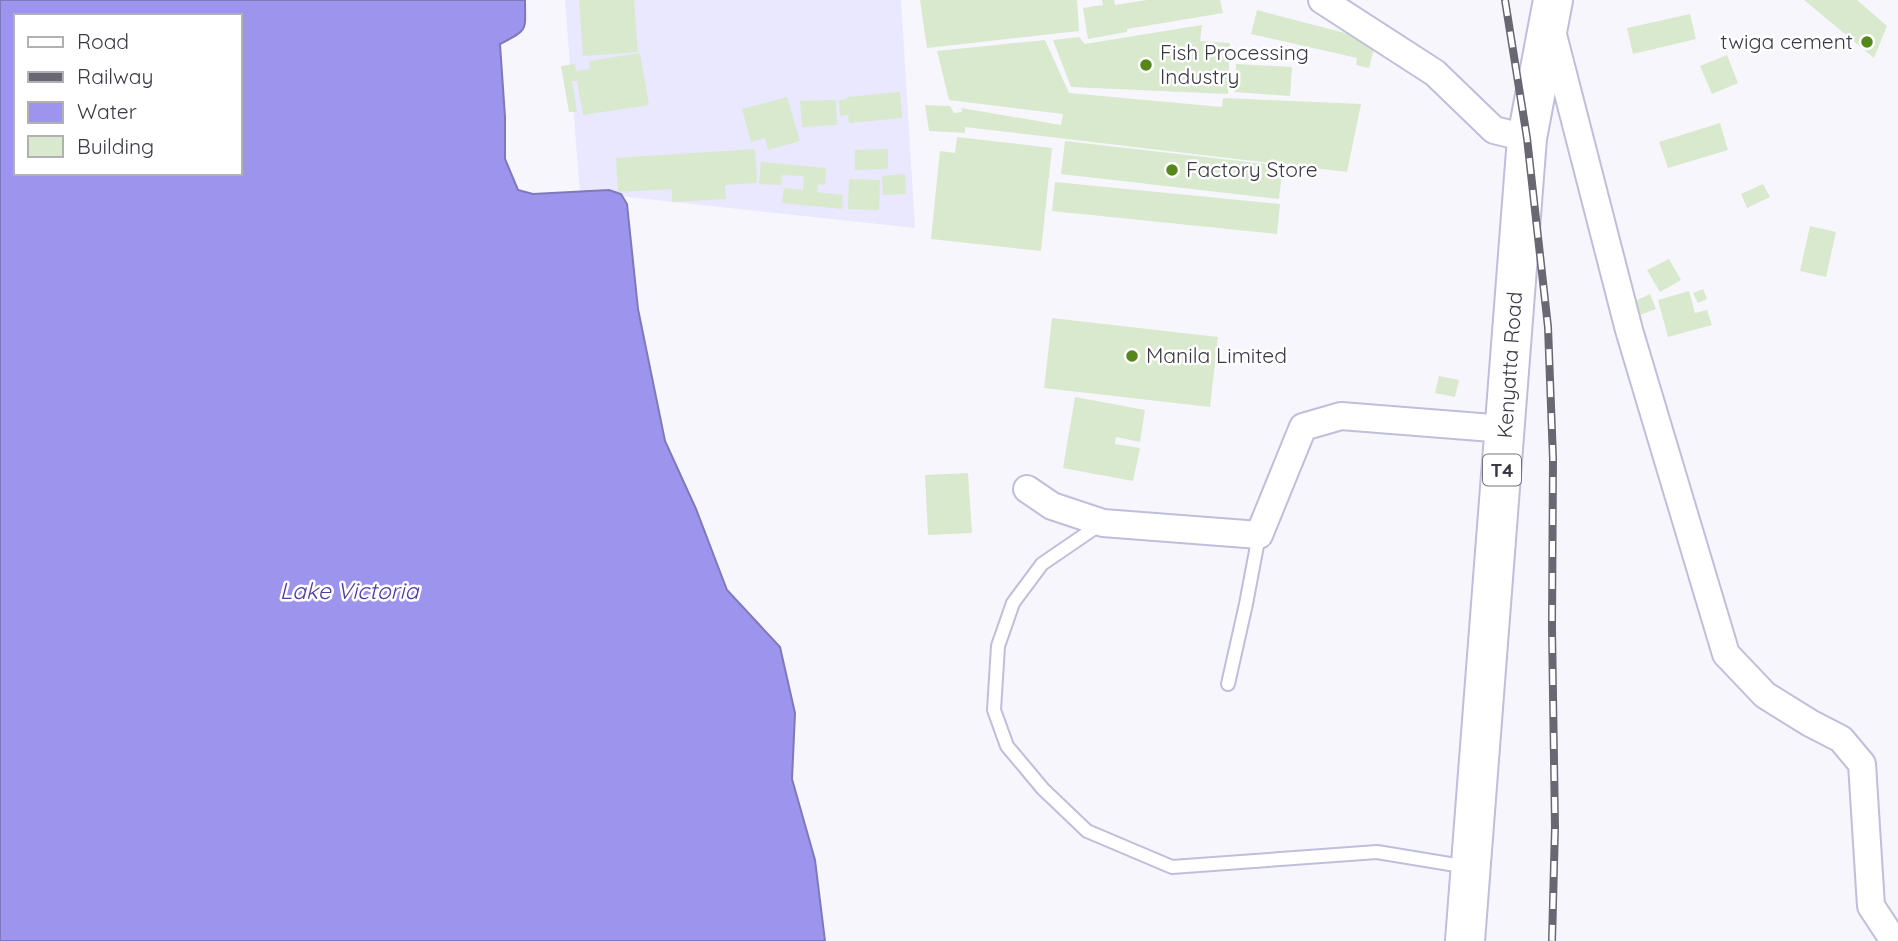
<svg xmlns="http://www.w3.org/2000/svg" width="1898" height="941" font-family="Quicksand,sans-serif">
  <style>
    .built { fill: #e9e8fe }
    .water { fill: #9d94ed; stroke: #7f79bb; stroke-width: 2; fill-rule: evenodd }
    .building { fill: #d9e9cd }
    .lines { fill: none; stroke-linecap: round; stroke-linejoin: round }
    .service-casing { stroke: #bfbedb; stroke-width: 16 }
    .minor-casing { stroke: #bfbedb; stroke-width: 30 }
    .trunk-casing { stroke: #bfbedb; stroke-width: 42 }
    .service { stroke: #fff; stroke-width: 12 }
    .minor { stroke: #fff; stroke-width: 26 }
    .trunk { stroke: #fff; stroke-width: 38 }
    .rail-casing { stroke: #686772; stroke-width: 8 }
    .rail { stroke: #fff; stroke-width: 5; stroke-dasharray: 16; stroke-linecap: butt }
    .poi-dot { fill: #56871c; stroke: #fff; stroke-width: 2.5 }
    .labels { text-anchor: middle; stroke-width: 5; stroke-linejoin: round; paint-order: stroke }
    .shield { fill: #fff; stroke: #75747d; stroke-width: 2 }
    .shield-label { font-size: 19px; font-weight: bold; fill: #3a3945 }
    .poi-label { font-size: 21px; fill: #3a3945; stroke: #fff; text-anchor: start }
    .street-label { font-size: 21px; fill: #3a3945; stroke: #fff }
    .water-label { font-size: 23px; font-style: italic; fill: #513ca3; stroke: #fff }
  </style>
  <rect width="100%" height="100%" fill="#f7f6fd"/>
  <!-- built -->
  <path class="built" d="M565 0H901L915 228 619 196 580 194Z"/>
  <!-- water -->
  <path class="water" d="M0 0H525C525 32 529 29 500 44L505 117V159L518 190 533 194 609 190 621 194 627 204 638 309 665 441 696 509 727 590 780 647 795 713 792 779 815 860 825 941H0ZM16 16H240V173H16Z"/>
  <!-- building -->
  <path class="building" d="M579 0H634L638 52 583 56Z
    M920 0H1077L1079 31 927 48Z
    M1102 0H1114L1115 5 1147 0H1220L1223 13 1127 29V32L1088 39 1083 8 1103 5Z
    M1804 0H1857L1887 26 1874 58Z
    M1257 10 1376 41 1369 68 1356 65 1357 58 1251 34Z
    M1690 14 1696 39 1633 54 1627 28Z
    M1202 25 1200 41 1230 43 1228 94 1071 87 1053 40 1079 37 1085 44Z
    M1045 40 1069 93 1222 107 1223 98 1361 104 1347 172 965 127V133L929 131 925 105 950 106 954 113 962 112 961 108 1061 125 1063 114 949 100 937 51Z
    M640 53 649 105 583 115 577 81H572L577 112H569L561 66 575 64 576 71 590 69 589 61Z
    M1727 55 1738 83 1712 94 1700 66Z
    M1236 64 1292 67 1290 96 1235 92Z
    M900 92 902 118 849 123 848 115 840 116 839 100 847 99V97Z
    M787 97 800 141 768 150 765 138 751 142 742 109Z
    M836 100 837 125 802 127 800 101Z
    M1720 123 1728 150 1668 168 1659 142Z
    M957 137 1052 148 1041 251 931 239 940 151 955 153Z
    M1065 141 1283 166 1279 199 1061 174Z
    M755 149 757 183 725 185 726 199 672 202V189L618 192 616 158Z
    M888 149V169L855 170V150Z
    M761 162 826 168 825 185 818 184 817 192 843 195 842 209 782 203 784 188 803 190 804 176 782 175 781 185 759 184Z
    M905 174 906 194 883 195 882 176Z
    M849 179 880 180 879 210 848 209Z
    M1055 182 1280 204 1277 234 1052 211Z
    M1763 184 1770 197 1747 208 1741 194Z
    M1810 226 1836 232 1826 277 1800 271Z
    M1669 259 1681 280 1660 292 1647 270Z
    M1703 289 1707 299 1698 303 1693 293Z
    M1689 291 1695 313 1707 310 1712 325 1668 337 1658 300Z
    M1650 294 1656 309 1640 315 1635 301Z
    M1052 318 1218 337 1210 407 1044 388Z
    M1439 376 1459 380 1455 397 1435 393Z
    M1075 397 1145 410 1140 442 1116 437 1115 444 1140 448 1133 481 1063 468Z
    M968 473 972 533 928 535 925 475Z"/>
  <g class="lines">
    <!-- service casing -->
    <g class="service-casing">
      <path id="service" d="M1102 523 1042 564 1013 603 998 646 994 710 1007 746 1043 789 1087 831 1172 867 1377 852 1468 867
        M1228 684 1246 604 1259 535"/>
    </g>
    <!-- minor casing -->
    <g class="minor-casing">
      <path id="minor" d="M1322 0 1435 73 1494 130 1527 138
        M1552 31 1629 330 1726 654 1765 695 1810 723 1841 739 1862 764 1871 906 1894 941
        M1027 489 1052 506 1103 523 1259 535 1303 427 1341 416 1505 429"/>
    </g>
    <!-- trunk casing -->
    <g class="trunk-casing">
      <path id="trunk" d="M1465 941 1527 138 1553 0"/>
    </g>
    <!-- service -->
    <use href="#service" class="service"/>
    <!-- minor -->
    <use href="#minor" class="minor"/>
    <!-- trunk -->
    <use href="#trunk" class="trunk"/>
    <!-- rail casing -->
    <g class="rail-casing">
      <path id="rail" d="M1505 0 1527 138 1548 327 1553 459 1552 628 1555 827 1552 941"/>
    </g>
    <!-- rail -->
    <use href="#rail" class="rail"/>
  </g>
  <!-- markers -->
  <g class="poi-dot">
    <circle cx="1867" cy="42" r="7"/>
    <circle cx="1146" cy="65" r="7"/>
    <circle cx="1172" cy="170" r="7"/>
    <circle cx="1132" cy="356" r="7"/>
  </g>
  <g class="labels">
    <!-- shield labels -->
    <rect class="shield" x="1483" y="454.5" width="38" height="31" rx="5"/>
    <g class="shield-label">
      <text x="1502" y="477">T4</text>
    </g>
    <!-- poi labels -->
    <g class="poi-label">
      <text x="1853" y="49" text-anchor="end">twiga cement</text>
      <text x="1160" y="60">Fish Processing<tspan x="1160" dy="24">Industry</tspan></text>
      <text x="1186" y="177">Factory Store</text>
      <text x="1146" y="363">Manila Limited</text>
    </g>
    <!-- street labels -->
    <g class="street-label">
      <text transform="translate(1510 365) rotate(-86)" y="7">Kenyatta Road</text>
    </g>
    <!-- water labels -->
    <g class="water-label">
      <text x="349" y="599">Lake Victoria</text>
    </g>
  </g>
  <!-- legend -->
  <rect x="14" y="14" width="228" height="161" fill="#ffffff" stroke="#b0b0b5" stroke-width="2"/>
  <rect x="28" y="37" width="35" height="10" fill="#ffffff" stroke="#b0b0b5" stroke-width="2"/>
  <text x="77" y="49" font-size="21" fill="#3a3945">Road</text>
  <rect x="28" y="72" width="35" height="10" fill="#686772" stroke="#b0b0b5" stroke-width="2"/>
  <text x="77" y="84" font-size="21" fill="#3a3945">Railway</text>
  <rect x="28" y="102" width="35" height="21" fill="#9d94ed" stroke="#b0b0b5" stroke-width="2"/>
  <text x="77" y="119" font-size="21" fill="#3a3945">Water</text>
  <rect x="28" y="136" width="35" height="21" fill="#d9e9cd" stroke="#b0b0b5" stroke-width="2"/>
  <text x="77" y="154" font-size="21" fill="#3a3945">Building</text>
</svg>
